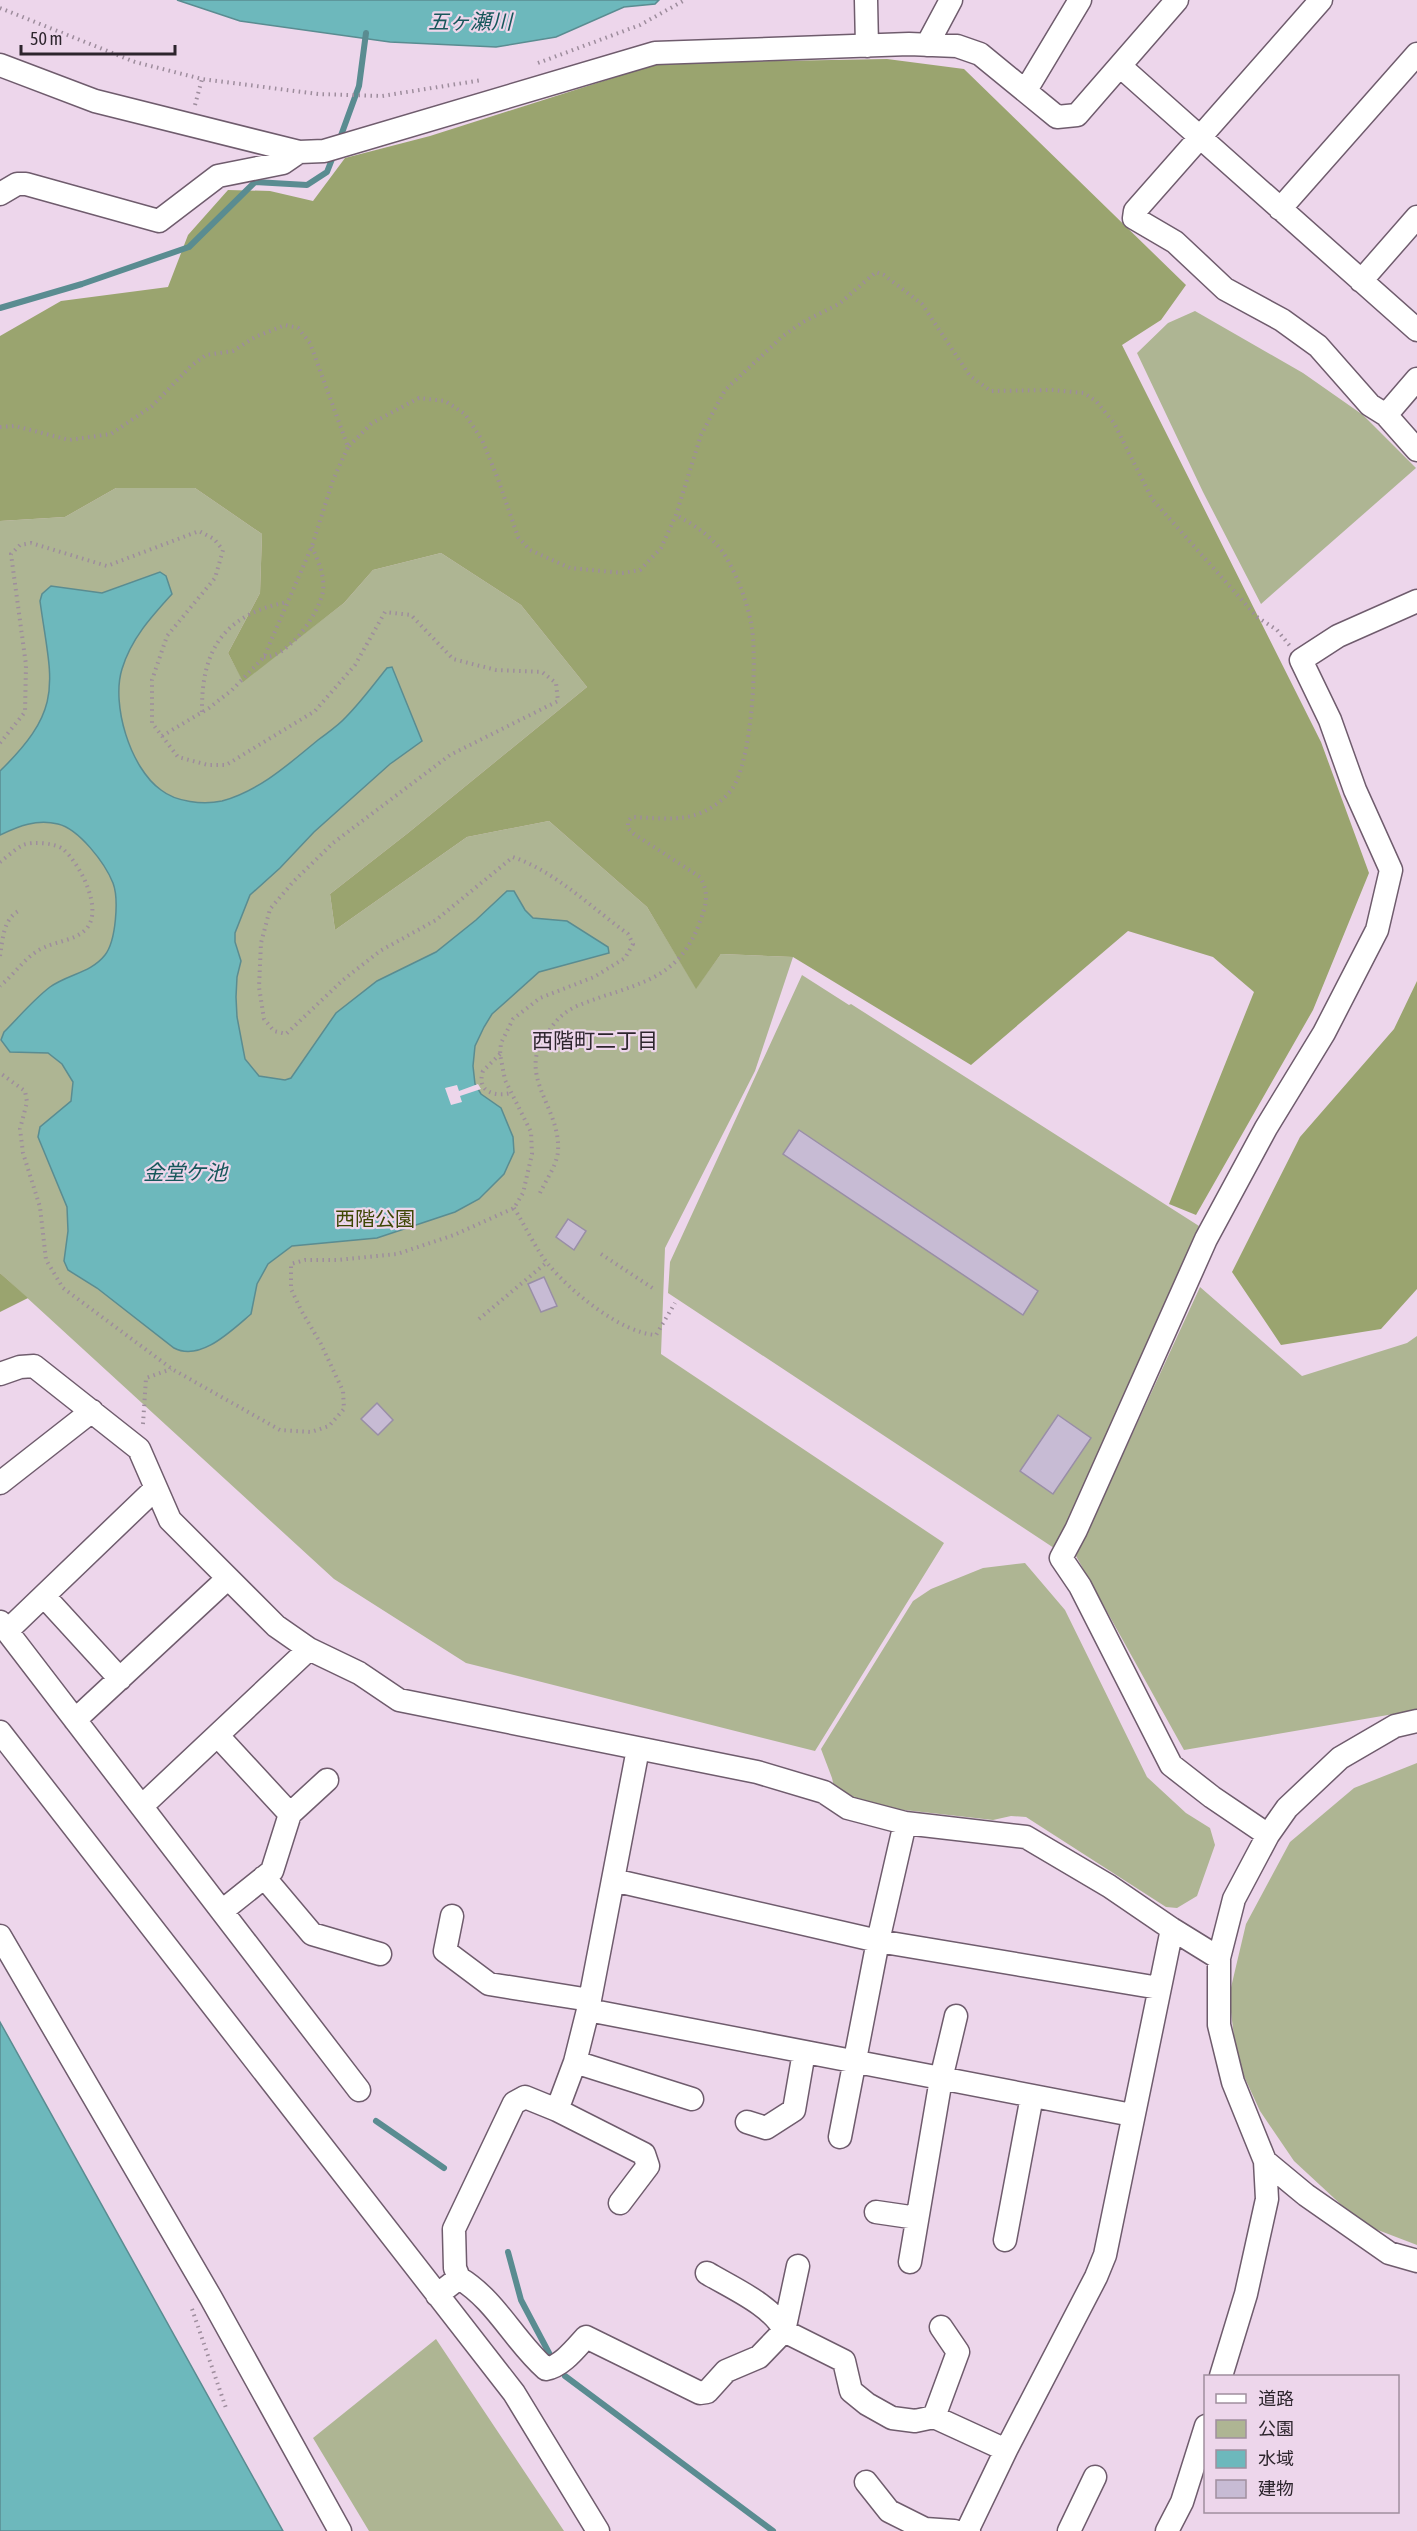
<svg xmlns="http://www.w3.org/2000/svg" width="1417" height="2531" font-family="'Asap Condensed','Noto Sans JP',sans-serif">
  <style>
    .green { fill: #aeb593 }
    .forest { fill: #9aa46f }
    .water { fill: #6db8bc; stroke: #5a8c91; stroke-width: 1.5 }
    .pier { fill: #edd6eb }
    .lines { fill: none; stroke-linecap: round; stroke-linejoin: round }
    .stream { stroke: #5a8c91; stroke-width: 6 }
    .building { fill: #c7bbd4; stroke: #998ea6; stroke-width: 1.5 }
    .minor-casing { stroke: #6f5c6d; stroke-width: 25 }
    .path { stroke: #9e8d9d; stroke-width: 4; stroke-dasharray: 1.5 4.5; stroke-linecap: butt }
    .minor { stroke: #fff; stroke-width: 22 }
    .labels { text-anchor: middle; stroke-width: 4.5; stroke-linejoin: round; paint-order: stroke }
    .park-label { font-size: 20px; fill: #3e4705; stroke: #edd6eb }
    .water-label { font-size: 21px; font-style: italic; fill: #17575b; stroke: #edd6eb }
    .neighbourhood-label { font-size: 21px; fill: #2d252d; stroke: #edd6eb }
  </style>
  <rect width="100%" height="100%" fill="#edd6eb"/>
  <!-- green -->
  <path class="green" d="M1195 311 1303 373 1363 415 1416 468 1261 604 1203 492 1137 353 1168 323Z
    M116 488H195L262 534 260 593 228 653 243 681 344 603 373 570 441 553 521 605 587 687 408 833 330 894 335 930 467 837 549 821 647 907 696 988 721 954 793 957 755 1071 665 1248 661 1354 944 1543 815 1751 466 1663 334 1579 0 1273V521L65 517Z
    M802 975 849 1005 851 1004 1199 1226 1057 1550 668 1293 670 1262Z
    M1200 1287 1302 1376 1407 1343 1417 1336V1710L1184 1750 1076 1556Z
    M1025 1563 1065 1610 1147 1777 1186 1813 1210 1828 1215 1845 1197 1896 1177 1908 1166 1907 1026 1817 1011 1816 993 1820 869 1806 835 1791 832 1778 821 1749 913 1601 931 1589 983 1568Z
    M1417 1763V2245L1362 2224 1294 2161 1260 2111 1237 2061 1229 1996 1246 1924 1290 1842 1354 1788Z
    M436 2339 564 2531H369L313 2438Z"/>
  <!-- forest -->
  <path class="forest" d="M887 59 964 69 1186 285 1161 320 1122 345 1321 742 1369 873 1313 1010 1196 1215 1169 1204 1254 992 1213 957 1128 931 971 1065 793 957 721 954 696 989 647 907 549 821 467 837 335 930 330 894 408 833 587 687 521 605 441 553 373 570 344 603 243 682 228 653 260 593 262 534 195 488H116L65 517 0 521V336L61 301 168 287 188 235 228 190 270 191 313 201 345 158 430 136 660 63Z
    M1417 981V1289L1381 1329 1281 1345 1232 1272 1300 1137 1394 1029Z
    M0 1273 28 1298 0 1312Z"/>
  <!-- water -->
  <path class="water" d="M177 0H659L655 4 624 7 556 37 496 47 390 42 240 21Z
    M160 572 166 576 172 594C151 617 131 639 122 669 111 704 130 768 161 790 176 802 203 805 222 801 259 791 289 764 318 740 327 733 338 726 346 717 361 702 374 684 387 668L392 667 422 741 390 764 314 832 280 868 250 895 235 933V942L241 961 237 977 236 997 237 1017 245 1059 259 1076 285 1080 291 1078 336 1013 377 981 436 952 476 920 507 891H514L525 910 533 918 567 921 608 947 609 953 539 972 492 1014 484 1027 475 1046 473 1066 475 1084 481 1094 501 1108 513 1137 514 1152 504 1174 479 1199 455 1212 377 1238 292 1246 268 1264 257 1284 251 1314C231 1331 200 1362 174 1348L97 1288 68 1270 64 1261 68 1231 67 1207 38 1137 40 1127 71 1101 73 1082 62 1064 48 1053 10 1052 1 1040 4 1032C19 1017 33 1000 50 987 68 974 91 973 105 955 116 941 119 899 113 883 105 863 79 829 58 824 36 819 19 826 0 835V771C66 707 51 682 40 601L42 594 51 586 102 593Z
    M0 2022 283 2531H0Z"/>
  <!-- pier -->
  <path class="pier" d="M478 1084 481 1089 460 1096 462 1102 451 1105 445 1088 457 1085 459 1091Z"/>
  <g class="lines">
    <!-- stream -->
    <path class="stream" d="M339 141 359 86 366 33
      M0 308 82 284 189 247 255 182 307 185 327 172 334 154
      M376 2121 444 2168
      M508 2252 521 2300 549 2353
      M565 2376 773 2531"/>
  </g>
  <!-- building -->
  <path class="building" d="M799 1130 1038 1291 1023 1315 783 1154Z
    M568 1219 586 1231 574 1250 556 1237Z
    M544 1277 557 1306 541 1312 528 1284Z
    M377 1403 393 1420 378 1435 361 1419Z
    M1058 1415 1091 1438 1053 1494 1020 1471Z"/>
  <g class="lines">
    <!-- minor casing -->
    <g class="minor-casing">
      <path id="minor" d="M866 0 867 46
        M1321 0 1135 211 1134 218 1175 242 1225 289 1282 320 1318 346 1370 405 1386 415
        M927 45 951 0
        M0 65 95 101 299 152
        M1120 66 1417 330
        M1026 90 1080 0
        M0 194 17 184H26L159 221 218 176 283 163 299 152 324 151 655 53 909 44 957 46 980 54 1057 117 1077 115 1177 0
        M1280 209 1417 54
        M1361 281 1417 217
        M1417 379 1386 415 1417 450
        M0 1374 20 1367 34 1366 139 1449 170 1520 276 1626 309 1649 359 1673 399 1700 757 1772 824 1792 848 1808 905 1823 1026 1837 1109 1886 1172 1929 1219 1958
        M0 1483 92 1411
        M44 1596 120 1679
        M0 1622 359 2090
        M7 1631 155 1489
        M75 1720 227 1579
        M0 1732 514 2393 598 2531
        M218 1736 290 1814 272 1871 222 1911
        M638 1749 588 2010 1132 2115
        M142 1806 309 1649
        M290 1814 327 1780
        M1268 1835 1212 1797 1171 1765 1080 1586 1061 1558 1076 1530 1206 1239 1266 1128 1324 1033 1377 930 1391 870 1355 790 1330 720 1301 660 1338 636 1417 601
        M264 1877 312 1934 380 1954
        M613 1880 878 1941 1159 1988
        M452 1916 445 1951 489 1984 590 2000
        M0 1936 211 2298 340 2531
        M575 2062 692 2099
        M557 2110 575 2062 588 2010
        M747 2122 766 2128 794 2110 804 2052
        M840 2137 878 1941 905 1823
        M1265 2161 1306 2195 1389 2253 1417 2261
        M876 2212 917 2218
        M1005 2240 1032 2096
        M910 2262 941 2079 956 2016
        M707 2273C730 2287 774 2306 784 2331L844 2361 851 2391 867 2404 892 2418 915 2421 934 2417 1006 2450
        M459 2278 455 2268 454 2229 514 2103 525 2097 557 2110 644 2154 648 2166 620 2203
        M437 2295 459 2278C496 2300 514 2341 546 2369 562 2366 575 2349 586 2337L700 2393 707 2392 726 2371 759 2357 784 2331 798 2266
        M1221 2376 1246 2294 1267 2199 1265 2161 1233 2082 1219 2025V1958L1234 1899 1268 1835 1287 1808 1340 1758 1395 1726 1417 1721
        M934 2417 958 2352 941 2327
        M866 2482 889 2511 925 2529 954 2531
        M969 2531 968 2529 1006 2450 1096 2277 1105 2255 1172 1929
        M1069 2531 1095 2477
        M1167 2531 1182 2502 1206 2426"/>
    </g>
    <!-- path -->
    <path class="path" d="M0 8 135 62 202 79 318 94 382 96 482 80
      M538 63 640 25 685 0
      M195 105 202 79
      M0 427 15 426 69 440 111 434 152 406 191 366 206 355 233 351 255 337 285 325 298 328 310 343 348 447 372 423 419 398 445 401 465 414 482 440 498 479 518 537 530 550 570 568 623 573 640 570 661 548 676 515 701 435 725 390 783 336 803 322 839 304 876 272 884 275 922 304 970 376 991 391 1052 390 1084 393 1096 401 1114 423 1152 499 1257 617 1277 630 1290 646
      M264 657C288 658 319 614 323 591 325 575 318 561 312 547
      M202 712C201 650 224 614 288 602
      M162 736 209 708 232 690 264 657 312 546 333 480 348 447
      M0 743 25 712 26 665 11 554 20 545 31 543 107 566 199 531 214 539 223 550 215 578 167 636 152 680V723L178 757 208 765H226L315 711 355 665 385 612 411 615 453 659 496 670 542 672 556 683 558 701 450 755 333 843 293 882 270 909 261 943 259 987 264 1019 274 1031 286 1034 343 980 380 951 436 920 513 857C556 872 592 908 628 934L633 944 625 958 594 977 540 998 513 1019 501 1043 500 1054 505 1080 531 1132 532 1154 523 1193 514 1208 454 1235 397 1254 337 1260H305L291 1264V1289L301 1310 321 1344 343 1391 344 1409 329 1426 311 1432 280 1430 172 1369 63 1288 46 1260 40 1207 23 1153 20 1129 27 1102 25 1091 0 1073
      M0 862C7 857 15 849 23 845 32 841 55 843 63 849 80 864 103 908 87 928 77 940 58 941 45 947 26 955 16 973 0 986
      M0 956C3 938 3 919 20 910
      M500 1054 483 1071C476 1092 495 1097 511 1093
      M540 1193C546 1180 557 1165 558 1151 561 1106 513 1074 549 1031 553 1025 558 1018 564 1014 574 1005 589 1002 601 997 647 982 681 973 699 924 706 906 710 894 700 877L634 834 628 828V821L632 817C659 818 689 823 712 807 719 803 728 795 732 789 752 761 758 657 751 623 747 602 738 578 727 559 716 539 696 526 676 515
      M514 1208C524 1224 537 1251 548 1264 570 1291 621 1333 656 1335L675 1303
      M601 1254 654 1289
      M479 1319 546 1263
      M143 1424 146 1378 171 1369
      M192 2309 227 2411"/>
    <!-- minor -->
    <use href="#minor" class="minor"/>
  </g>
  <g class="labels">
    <!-- park labels -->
    <g class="park-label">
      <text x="375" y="1226">西階公園</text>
    </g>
    <!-- water labels -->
    <g class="water-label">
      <text x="470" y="29">五ヶ瀬川</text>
      <text x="185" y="1180">金堂ケ池</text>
    </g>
    <!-- neighbourhood labels -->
    <g class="neighbourhood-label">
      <text x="595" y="1048">西階町二丁目</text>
    </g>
  </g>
  <!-- legend -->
  <rect x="1204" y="2375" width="195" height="138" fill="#edd6eb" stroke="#a08f9f" stroke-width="1.5"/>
  <rect x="1216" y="2394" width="30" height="9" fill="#ffffff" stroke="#a08f9f" stroke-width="1.5"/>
  <text x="1258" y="2405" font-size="18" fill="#2d252d">道路</text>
  <rect x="1216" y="2420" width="30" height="18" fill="#aeb593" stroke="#a08f9f" stroke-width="1.5"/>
  <text x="1258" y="2435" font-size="18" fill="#2d252d">公園</text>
  <rect x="1216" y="2450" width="30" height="18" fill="#6db8bc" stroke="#a08f9f" stroke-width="1.5"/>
  <text x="1258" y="2465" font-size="18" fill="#2d252d">水域</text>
  <rect x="1216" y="2480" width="30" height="18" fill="#c7bbd4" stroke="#a08f9f" stroke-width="1.5"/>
  <text x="1258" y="2495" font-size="18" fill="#2d252d">建物</text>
  <!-- scale -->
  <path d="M21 45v9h154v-9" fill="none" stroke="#2d252d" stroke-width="3"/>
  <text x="30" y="45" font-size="18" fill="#2d252d" stroke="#edd6eb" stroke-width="4.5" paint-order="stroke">50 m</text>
</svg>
